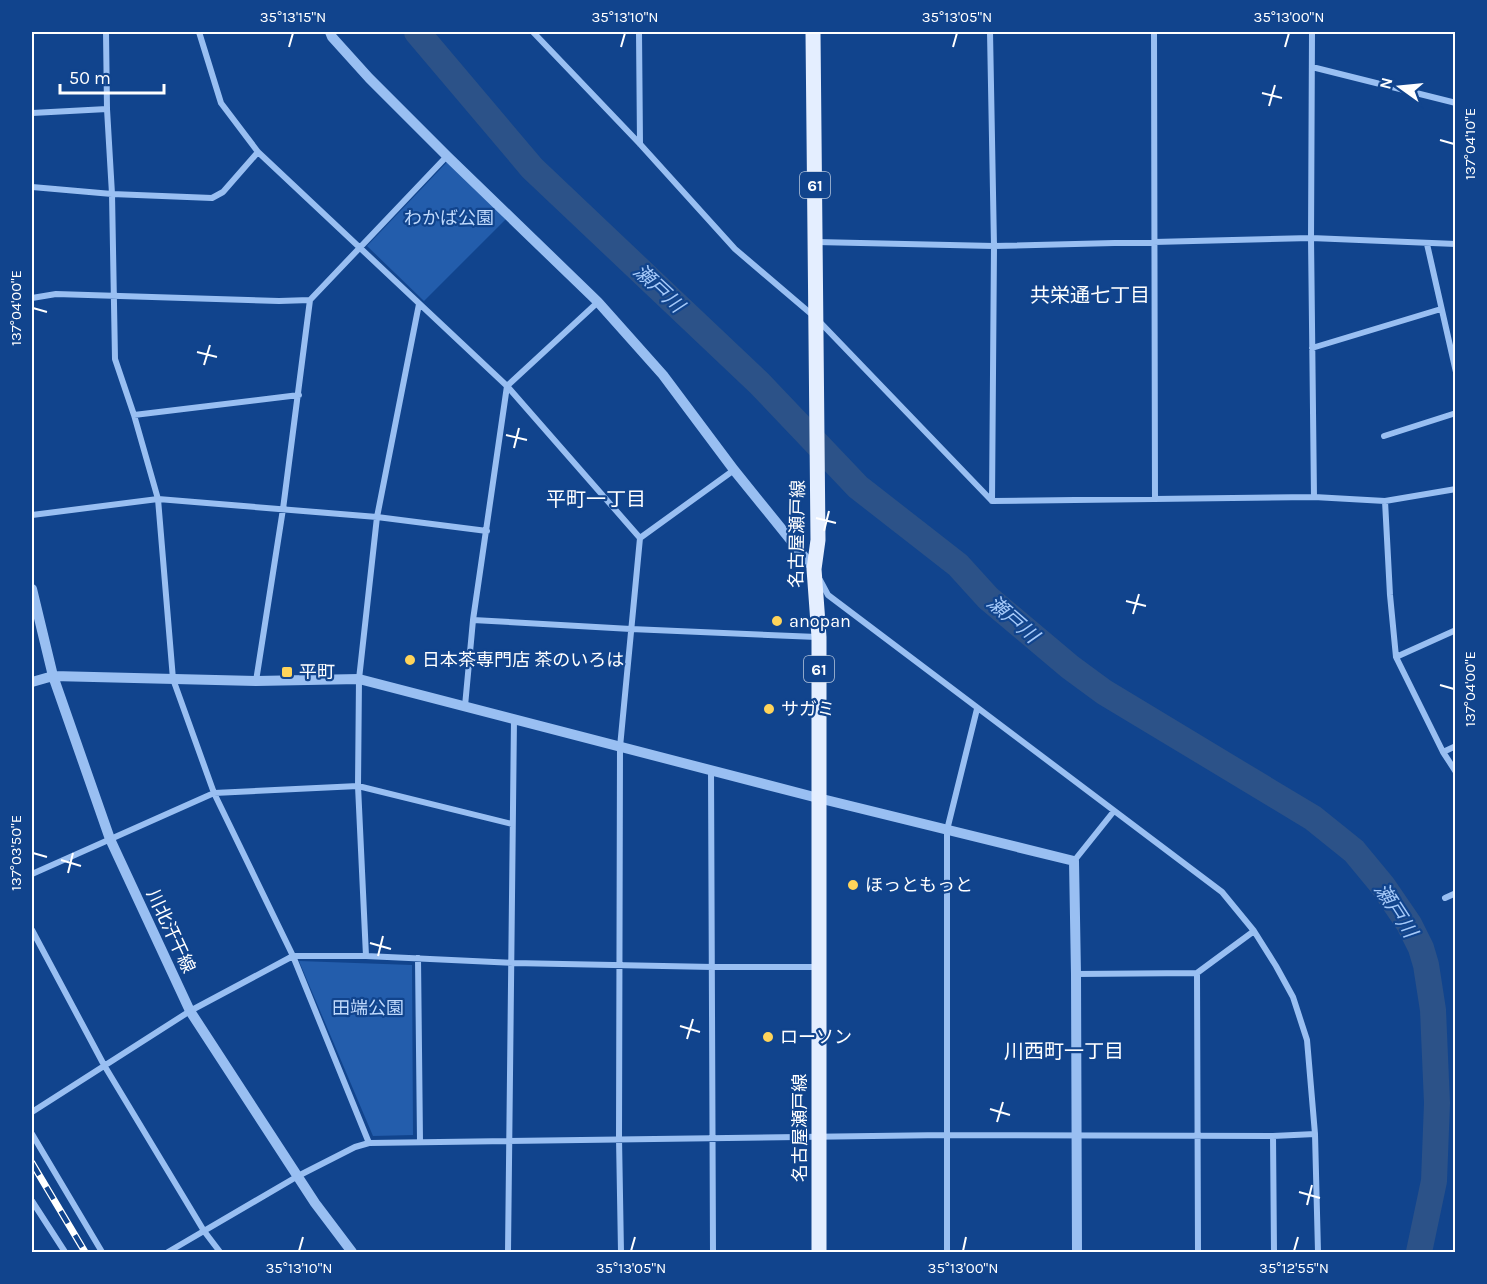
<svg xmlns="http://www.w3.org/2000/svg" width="1487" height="1284" font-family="Karla,'Noto Sans JP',sans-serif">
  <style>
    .green { fill: #235dac }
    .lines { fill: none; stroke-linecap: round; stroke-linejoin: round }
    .river { stroke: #2c5288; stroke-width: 26 }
    .minor { stroke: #99bff2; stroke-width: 6 }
    .tertiary { stroke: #99bff2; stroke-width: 10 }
    .primary { stroke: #e4eeff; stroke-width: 15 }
    .rail-casing { stroke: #fff; stroke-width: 7 }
    .rail { stroke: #11448d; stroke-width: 4.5; stroke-dasharray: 14; stroke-linecap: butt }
    .ticks { fill: none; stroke: #fff; stroke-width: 2 }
    .poi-dot { fill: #ffd45a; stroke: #11448d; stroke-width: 2 }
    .labels { text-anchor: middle; stroke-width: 4.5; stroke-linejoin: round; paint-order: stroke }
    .shield { fill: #11448d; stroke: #b8c7dd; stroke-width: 1.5 }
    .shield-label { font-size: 16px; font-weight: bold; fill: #fff }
    .park-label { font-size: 18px; fill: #c0dafd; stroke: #11448d }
    .street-label { font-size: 18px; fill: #fff; stroke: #11448d }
    .poi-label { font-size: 18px; fill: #fff; stroke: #11448d; text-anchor: start }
    .water-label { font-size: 20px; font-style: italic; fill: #a5c9f9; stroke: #11448d }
    .neighbourhood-label { font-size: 20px; fill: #fff; stroke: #11448d }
    .neatline { fill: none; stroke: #fff; stroke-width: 2 }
    .ticks-label { font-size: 15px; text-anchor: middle; fill: #fff }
  </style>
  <rect width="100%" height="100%" fill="#11448d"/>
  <!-- green -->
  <path class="green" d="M448 161 509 216 424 301 367 246Z
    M299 961 412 965 413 1135 373 1136Z"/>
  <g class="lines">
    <!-- river -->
    <path class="river" d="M417 32 532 168 759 383 858 487 958 565 988 598 1070 667 1104 692 1313 818 1354 851 1383 886 1409 924 1421 948 1426 965 1433 1010 1437 1103 1434 1181 1419 1252"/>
    <!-- minor -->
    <path class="minor" d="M106 32 107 109 112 194 115 359 134 415 158 499 173 679 214 793 293 956 369 1143
      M199 32 221 103 258 152 507 386 640 538 620 747 619 1138 621 1252
      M533 32 640 144 735 249 816 318 992 501 1314 497 1385 501 1456 489
      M639 32 640 144
      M990 32 994 246 992 501
      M1154 32 1155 499
      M1312 32 1311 238 1314 497
      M1312 67 1456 103
      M32 113 107 109
      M32 187 112 194 212 198 223 192 258 152
      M816 242 994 246 1311 238 1456 244
      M1427 244 1456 372
      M32 298 56 294 279 301 310 300
      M1312 348 1441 309
      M134 415 299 395
      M1384 436 1456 413
      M1385 501 1390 595 1396 657 1443 752 1456 772
      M32 515 158 499 377 517 487 531
      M640 538 734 470
      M820 580 828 595 1222 892 1254 931 1276 966 1293 997 1307 1040 1315 1134 1318 1252
      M473 620 631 629 817 637
      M1396 657 1456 630
      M256 681 283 509 310 300 447 156
      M465 706 473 620 507 386 598 302
      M1443 752 1456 746
      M711 770 713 1252
      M1074 861 1114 811
      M32 874 214 793 358 786 512 824
      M1445 898 1456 893
      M32 930 104 1065 204 1231 220 1252
      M366 956 358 786 359 679 377 517 419 304
      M418 958 420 1141
      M1197 973 1198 1252
      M1076 974 1197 973 1254 931
      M32 1112 190 1011 293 956H366L513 963 713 967H818
      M32 1134 102 1252
      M1273 1136 1274 1252
      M32 1201 65 1252
      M168 1252 298 1176 355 1147 369 1143 946 1135 1273 1136 1315 1134
      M508 1252 514 719
      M947 1252V830L977 709"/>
    <!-- tertiary -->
    <path class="tertiary" d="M330 32 332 37 369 78 447 156 598 302 663 375 734 470 814 569
      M32 589 53 676 110 839 190 1011 315 1203 352 1252
      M32 682 53 676 256 681 359 679 818 798 1074 861 1076 974 1077 1252"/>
    <!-- primary -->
    <path class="primary" d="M813 32 818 540 814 569 819 637V1252"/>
    <!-- rail casing -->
    <g class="rail-casing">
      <path id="rail" d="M32 1163 85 1252"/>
    </g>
    <!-- rail -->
    <use href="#rail" class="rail"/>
  </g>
  <!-- ticks -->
  <path class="ticks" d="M289 47 293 33M621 47 625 33M953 47 957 33M1285 47 1289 33M1262 93 1282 98M1269 106 1275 85M1440 140 1454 144M33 308 47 312M197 352 217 357M204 365 210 345M506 435 527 440M514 448 519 428M816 518 836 523M824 531 829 511M1126 601 1146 606M1133 614 1139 594M1440 685 1454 689M33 853 47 857M61 860 81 866M68 873 73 853M370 943 391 949M378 956 383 936M680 1026 700 1032M687 1039 693 1019M990 1109 1010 1115M997 1122 1003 1102M1299 1192 1320 1198M1307 1205 1312 1185M299 1251 303 1237M631 1251 635 1237M963 1251 966 1237M1294 1251 1298 1237"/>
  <!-- markers -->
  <g class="poi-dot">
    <circle cx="777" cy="621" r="6"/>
    <circle cx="410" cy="660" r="6"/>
    <rect x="281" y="666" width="12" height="12" rx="3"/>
    <circle cx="769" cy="709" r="6"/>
    <circle cx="853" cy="885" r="6"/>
    <circle cx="768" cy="1037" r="6"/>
  </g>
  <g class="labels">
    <!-- shield labels -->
    <g class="shield">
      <rect x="800" y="172" width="30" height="26" rx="4.5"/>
      <rect x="804" y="656" width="30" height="26" rx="4.5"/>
    </g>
    <g class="shield-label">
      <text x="815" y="191">61</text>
      <text x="819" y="675">61</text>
    </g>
    <!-- park labels -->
    <g class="park-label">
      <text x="449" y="224">わかば公園</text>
      <text x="368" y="1014">田端公園</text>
    </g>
    <!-- street labels -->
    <g class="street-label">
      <text transform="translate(797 534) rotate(-89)" y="6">名古屋瀬戸線</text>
      <text transform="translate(171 931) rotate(65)" y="6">川北汗干線</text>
      <text transform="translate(800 1128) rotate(-90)" y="6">名古屋瀬戸線</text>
    </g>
    <!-- poi labels -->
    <g class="poi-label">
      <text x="789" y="627">anopan</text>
      <text x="422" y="666">日本茶専門店 茶のいろは</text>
      <text x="299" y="678">平町</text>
      <text x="781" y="715">サガミ</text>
      <text x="865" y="891">ほっともっと</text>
      <text x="780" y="1043">ローソン</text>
    </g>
    <!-- water labels -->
    <g class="water-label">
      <text transform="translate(659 288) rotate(43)" y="7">瀬戸川</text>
      <text transform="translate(1013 619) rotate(41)" y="7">瀬戸川</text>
      <text transform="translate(1396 910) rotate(57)" y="7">瀬戸川</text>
    </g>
    <!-- neighbourhood labels -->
    <g class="neighbourhood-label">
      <text x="1090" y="302">共栄通七丁目</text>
      <text x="596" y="506">平町一丁目</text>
      <text x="1064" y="1058">川西町一丁目</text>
    </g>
  </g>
  <!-- border -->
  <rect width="1487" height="1284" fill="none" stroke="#11448d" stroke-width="66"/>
  <!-- north arrow -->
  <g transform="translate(1400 87) rotate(285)" stroke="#11448d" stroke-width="4.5" paint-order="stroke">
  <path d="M0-4.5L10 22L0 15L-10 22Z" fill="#ffffff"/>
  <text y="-9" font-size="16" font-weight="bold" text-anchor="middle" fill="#ffffff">N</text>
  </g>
  <!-- scale -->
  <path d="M60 84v9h104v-9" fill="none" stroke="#ffffff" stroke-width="3"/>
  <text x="69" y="84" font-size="18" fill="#ffffff" stroke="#11448d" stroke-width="4.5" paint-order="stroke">50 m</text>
  <rect x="33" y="33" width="1421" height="1218" class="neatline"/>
  <g class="ticks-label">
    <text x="293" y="22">35°13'15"N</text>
    <text x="625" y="22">35°13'10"N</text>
    <text x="957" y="22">35°13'05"N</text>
    <text x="1289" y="22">35°13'00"N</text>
    <text transform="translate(1470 144) rotate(-90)" y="5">137°04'10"E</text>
    <text transform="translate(16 308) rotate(-90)" y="5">137°04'00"E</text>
    <text transform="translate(1470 689) rotate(-90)" y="5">137°04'00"E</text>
    <text transform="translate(16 853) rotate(-90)" y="5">137°03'50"E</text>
    <text x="299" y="1273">35°13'10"N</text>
    <text x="631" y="1273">35°13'05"N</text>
    <text x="963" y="1273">35°13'00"N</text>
    <text x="1294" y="1273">35°12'55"N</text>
  </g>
</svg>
